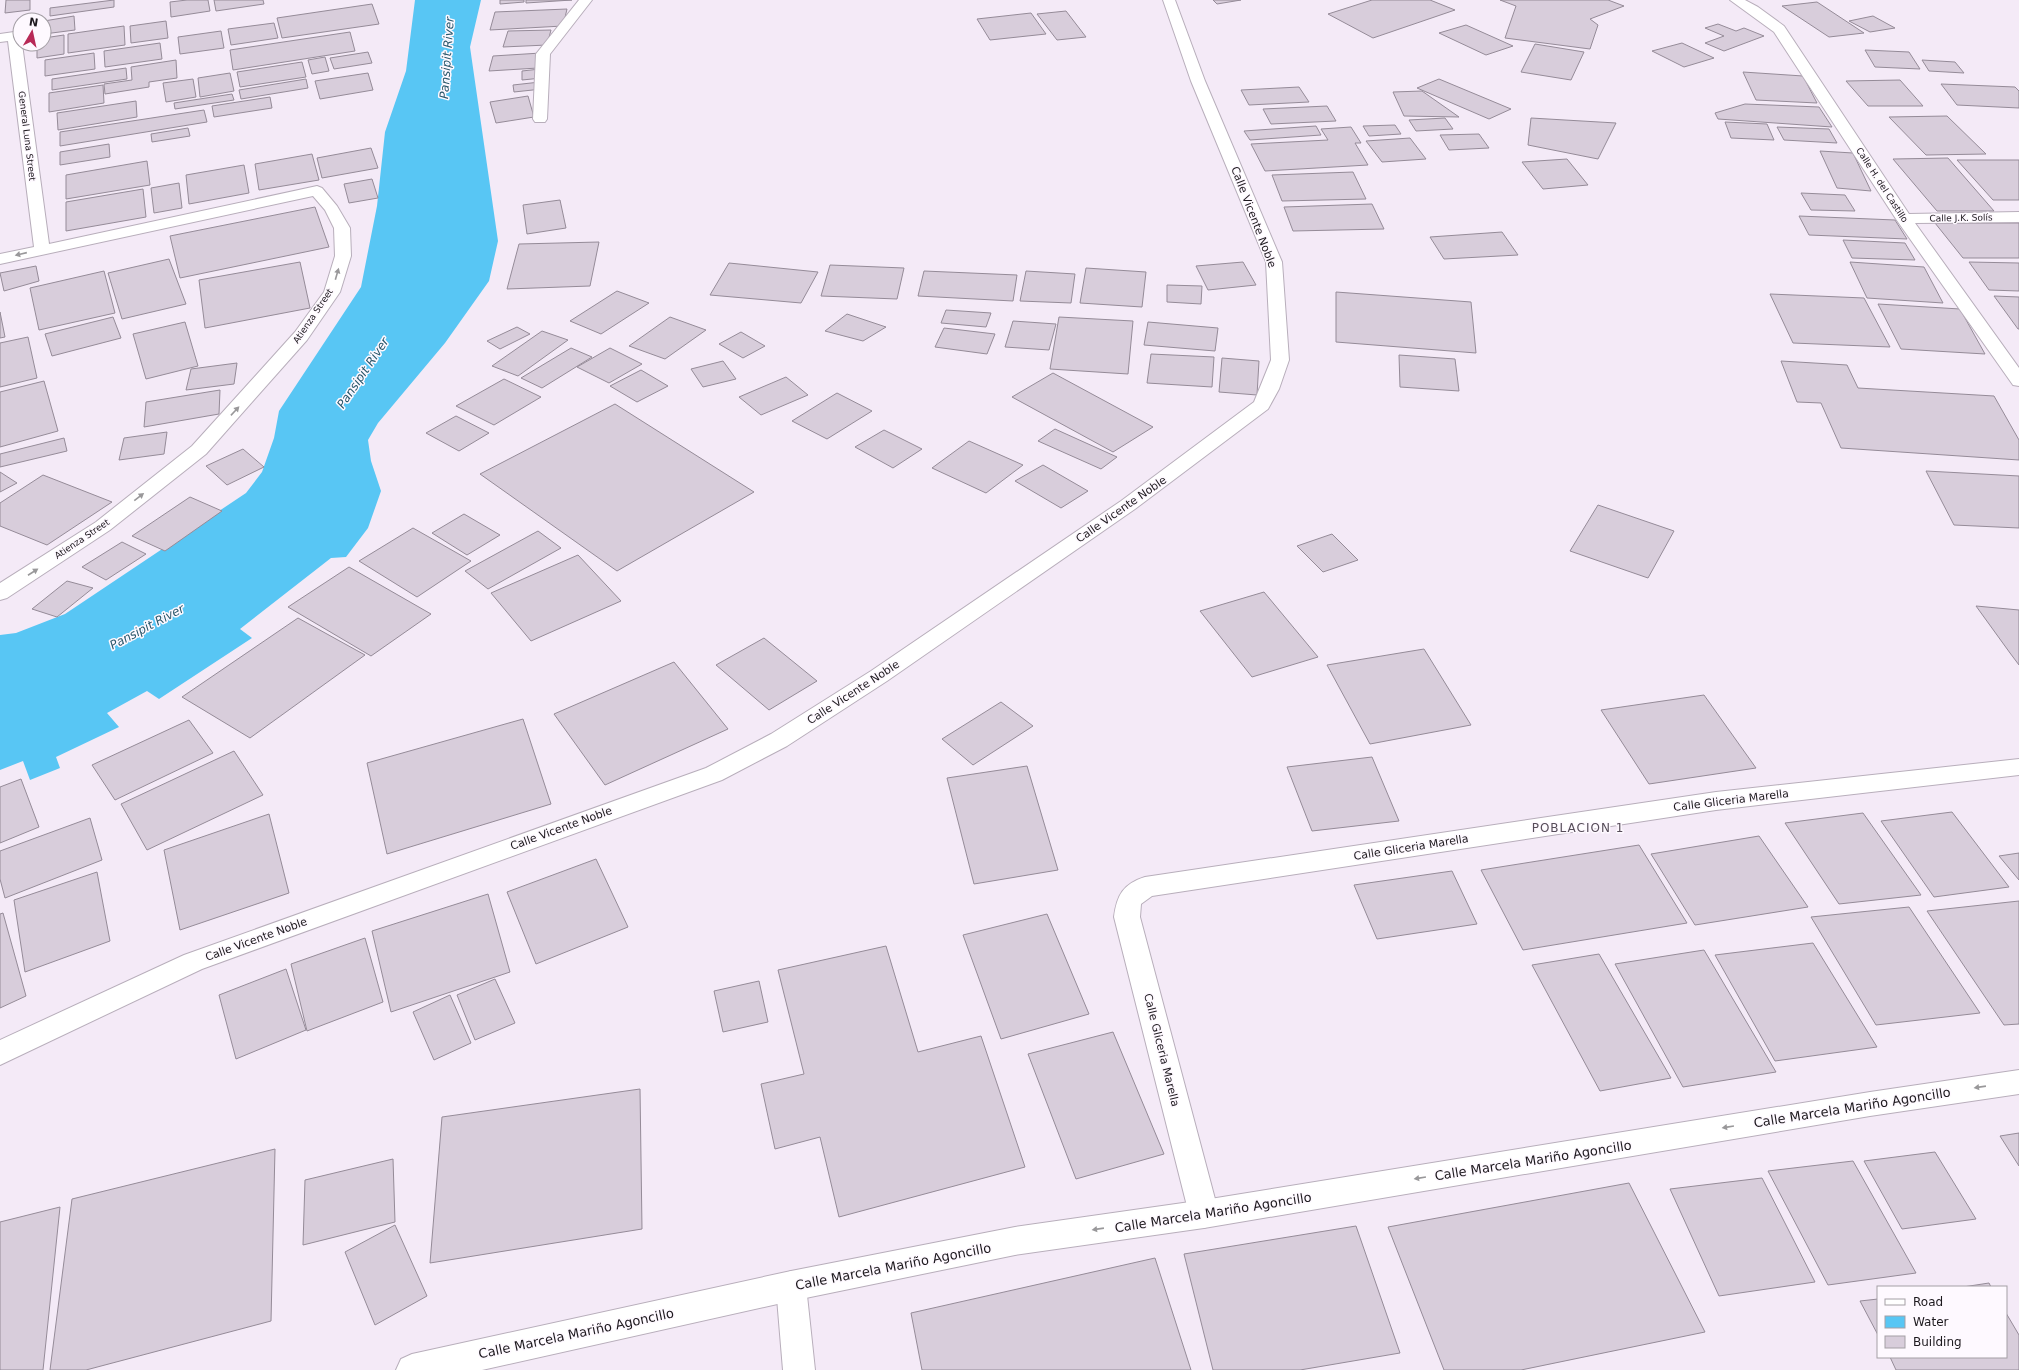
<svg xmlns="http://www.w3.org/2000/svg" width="2019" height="1370" font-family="'DejaVu Sans',sans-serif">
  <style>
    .water { fill: #58c6f4 }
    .building { fill: #d8cddb; stroke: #958b98 }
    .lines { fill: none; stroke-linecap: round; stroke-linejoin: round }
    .street-casing { stroke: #b8aebb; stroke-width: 2 }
    .secondary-casing { stroke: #b8aebb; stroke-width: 2 }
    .street { fill: #fff; fill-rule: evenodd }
    .secondary { fill: #fff; fill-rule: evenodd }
    .oneway { fill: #99989a }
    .labels { text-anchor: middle; stroke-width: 3; stroke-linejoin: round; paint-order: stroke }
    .far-street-label { font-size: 9px; fill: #1d191e; stroke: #fef9ff }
    .street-label { font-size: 11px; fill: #1d191e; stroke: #fef9ff }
    .water-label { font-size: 12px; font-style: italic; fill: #29576b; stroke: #fef9ff }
    .neighbourhood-label { font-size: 12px; letter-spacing: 1px; fill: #564d59; stroke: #fef9ff }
    .near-street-label { font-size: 13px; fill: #1d191e; stroke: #fef9ff }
  </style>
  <rect width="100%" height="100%" fill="#f4eaf7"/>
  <!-- water -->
  <path class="water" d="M415 0H481L470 47 498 241 489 281 445 343 378 423 368 440 371 461 381 491 368 528 346 557 331 558 240 629 252 638 159 699 147 691 107 713 119 727 56 757 60 768 30 780 23 761 0 770V635L16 633 65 614 246 493 262 472 274 438 279 411 361 287 377 206 385 132 406 71Z"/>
  <!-- building -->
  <path class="building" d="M6 0H30V10L5 13Z
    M114 0V7L50 16V8Z
    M187 0H208L210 11 171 17 170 2Z
    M214 0H263L264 4 216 11Z
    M500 0H524V2L500 4Z
    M526 0H572L526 3Z
    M1213 0H1241L1217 4Z
    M1372 0H1430L1455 10 1373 38 1328 14Z
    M1500 0H1608L1624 6 1590 19 1598 25 1590 49 1505 38 1516 6Z
    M1817 2 1864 33 1829 37 1782 6Z
    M372 4 379 24 282 38 277 18Z
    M567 9 563 26 490 30 495 12Z
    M1066 11 1086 37 1057 40 1037 14Z
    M1031 13 1046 34 990 40 977 19Z
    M74 16 75 30 44 34V21Z
    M1873 16 1895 28 1870 32 1849 21Z
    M166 21 168 38 131 43 130 26Z
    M274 23 278 38 231 45 228 29Z
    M1718 24 1736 31 1744 28 1764 36 1724 51 1705 43 1724 36 1705 28Z
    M1466 25 1513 46 1486 55 1439 33Z
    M124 26 125 45 68 53V34Z
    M551 30 547 45 503 47 508 31Z
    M221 31 224 48 180 54 178 37Z
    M350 32 355 51 233 70 230 50Z
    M64 35V54L37 58V44H44V38Z
    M160 43 162 59 105 67 104 51Z
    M1682 43 1714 58 1684 67 1652 51Z
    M1535 44 1584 52 1571 80 1521 72Z
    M1865 50 1909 52 1920 69 1875 67Z
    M368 52 372 63 334 69 330 58Z
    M94 53 95 69 45 76V60Z
    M541 53 538 68 489 71 493 56Z
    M325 57 329 71 312 74 308 60Z
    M176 60 177 78 149 82V87L105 94 104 84 132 80 131 67Z
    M1922 60 1955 62 1964 73 1929 71Z
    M302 62 306 77 240 87 237 72Z
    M126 68 127 79 52 90V79Z
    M540 69 542 78 522 80V71Z
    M1743 72 1803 76 1817 103 1756 100Z
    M230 73 234 91 200 97 198 78Z
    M368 73 373 90 320 99 315 81Z
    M193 79 196 97 166 102 163 83Z
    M306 79 308 88 241 99 239 90Z
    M1439 79 1511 109 1489 119 1417 88Z
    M1900 80 1923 106H1868L1846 81Z
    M540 82 542 89 514 92 513 85Z
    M1941 84 2015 87 2019 91V108L1957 105Z
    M103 85 104 103 49 112V93Z
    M1299 87 1309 102 1249 105 1241 90Z
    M1422 91 1459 117 1404 116 1393 92Z
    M232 94 234 100 175 109 174 103Z
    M528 96 534 117 496 123 490 102Z
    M270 97 272 108 214 117 212 106Z
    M136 101 137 117 58 130 57 113Z
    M1745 104 1819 107 1832 127 1718 119 1715 113Z
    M1327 106 1336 121 1271 124 1263 109Z
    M204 110 207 122 60 146V132Z
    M1947 116 1986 154 1926 155 1889 117Z
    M1445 118 1453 129 1416 131 1409 120Z
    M1531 118 1616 123 1598 159 1528 145Z
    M1725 122 1767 124 1774 140 1731 138Z
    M1395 125 1401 134 1369 136 1363 126Z
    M1316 126 1321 135 1250 140 1244 131Z
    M1351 127 1361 143H1355L1368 165 1265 171 1251 144 1328 140 1321 129Z
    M1777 127 1829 129 1837 143 1784 140Z
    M188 128 190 136 152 142 151 134Z
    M1479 134 1489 148 1449 150 1440 135Z
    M1410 138 1426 159 1382 162 1366 141Z
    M109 144 110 157 60 165V152Z
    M371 148 378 168 322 178 317 158Z
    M1820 151 1853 153 1871 191 1837 188Z
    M312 154 319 180 259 190 255 164Z
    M1948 158 1994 211H1937L1893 159Z
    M1567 159 1588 185 1543 189 1522 162Z
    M1957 160H2019V200H1993Z
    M147 161 150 185 66 199V175Z
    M244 165 249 193 189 204 186 175Z
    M1353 172 1366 199 1282 201 1272 175Z
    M372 179 378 198 349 203 344 184Z
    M179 183 182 208 154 213 151 188Z
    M143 189 146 217 66 231V202Z
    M1801 193 1845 195 1855 211 1811 210Z
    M560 200 566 228 527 234 523 205Z
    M1372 204 1384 229 1293 231 1284 207Z
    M315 207 329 247 180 278 170 236Z
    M1799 216 1895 220 1907 239 1809 235Z
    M1935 223H2019V258H1963Z
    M1502 232 1518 255 1444 259 1430 237Z
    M1843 240 1905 243 1915 260 1852 258Z
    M599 242 590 286 507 289 519 244Z
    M169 259 186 304 122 319 108 273Z
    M300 262 310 308 205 328 199 280Z
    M1243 262 1256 285 1208 290 1196 266Z
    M1850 262 1924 267 1943 303 1867 298Z
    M1969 262 2019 263V291L1989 290Z
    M729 263 818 272 801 303 710 295Z
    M830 265 904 268 897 299 821 296Z
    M36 266 39 281 4 291 0 273Z
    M1086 268 1146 272 1142 307 1080 303Z
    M104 271 115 313 39 330 30 288Z
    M924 271 1017 275 1013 301 918 296Z
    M1026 271 1075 274 1071 303 1020 301Z
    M1167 285 1202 286 1201 304 1167 302Z
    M617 291 649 303 601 334 570 321Z
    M1336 292 1471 302 1476 353 1336 342Z
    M1770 294 1864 298 1890 347 1793 343Z
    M1994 296 2019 297V329H2018Z
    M1878 304 1960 309 1985 354 1901 349Z
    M946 310 991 313 986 327 941 323Z
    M0 312 5 337 0 338Z
    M847 314 886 327 863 341 825 331Z
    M113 317 121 338 52 356 45 334Z
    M670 317 706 330 665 359 629 346Z
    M1059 317 1133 321 1128 374 1050 369Z
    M1013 321 1056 324 1049 350 1005 347Z
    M185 322 198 366 146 379 133 334Z
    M1148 322 1218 328 1215 351 1144 345Z
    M517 327 530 334 500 349 487 341Z
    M944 328 995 334 987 354 935 347Z
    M542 331 568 340 518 376 492 366Z
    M741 332 765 346 743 358 719 344Z
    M28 337 37 378 0 387V343Z
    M571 348 592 357 542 388 521 378Z
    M610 348 642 364 609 383 577 367Z
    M1151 354 1214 357 1212 387 1147 383Z
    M1399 355 1455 359 1459 391 1400 387Z
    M1222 358 1259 361 1257 395 1219 392Z
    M723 361 736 379 703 387 691 369Z
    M1781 361 1847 365 1858 388 1994 396 2019 440V460L1841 448 1821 403 1797 402Z
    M237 363 234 384 186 390 191 369Z
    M641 370 668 386 637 402 610 386Z
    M1053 373 1153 427 1113 452 1012 397Z
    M786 377 808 395 761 415 739 397Z
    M504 379 541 397 494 425 456 406Z
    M44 381 58 431 0 447V392Z
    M220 390 219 414 144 427 146 402Z
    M837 393 872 411 827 439 792 421Z
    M615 404 754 492 617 571 480 474Z
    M456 416 489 433 459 451 426 433Z
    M1055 429 1117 457 1101 469 1038 441Z
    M884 430 922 449 893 468 855 447Z
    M167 432 164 454 119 460 124 438Z
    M64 438 67 451 0 467V454Z
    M969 441 1023 465 986 493 932 468Z
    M243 449 264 467 227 485 206 466Z
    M1043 465 1088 491 1061 508 1015 481Z
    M1926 471 2019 476V528L1954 525Z
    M0 472 17 483 0 492Z
    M43 475 112 502 47 545 0 526V503Z
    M190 497 222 511 165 551 132 536Z
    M1598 505 1674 531 1648 578 1570 551Z
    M464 514 500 535 467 555 432 533Z
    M413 528 471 561 417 597 359 561Z
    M538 531 561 548 488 589 465 571Z
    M1332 534 1358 560 1323 572 1297 546Z
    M122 542 146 554 106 580 82 567Z
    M578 555 621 601 531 641 491 593Z
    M349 567 431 614 371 656 288 607Z
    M67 581 93 588 57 617 32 609Z
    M1264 592 1318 657 1252 677 1200 611Z
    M1976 606 2019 610V665L2010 653Z
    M298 618 365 655 250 738 182 697Z
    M764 638 817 681 769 710 716 665Z
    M1424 649 1471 725 1370 744 1327 665Z
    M674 662 728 729 605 785 554 714Z
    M1704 695 1756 768 1649 784 1601 710Z
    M1001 702 1033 726 973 765 942 739Z
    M523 719 551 804 387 854 367 763Z
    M189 720 213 753 115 800 92 765Z
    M234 751 263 795 147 850 121 804Z
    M1372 757 1399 821 1312 831 1287 767Z
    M1027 766 1058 870 974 884 947 778Z
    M21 779 39 827 0 843V787Z
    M1952 812 2009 887 1934 897 1881 821Z
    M1863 813 1921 895 1839 904 1785 823Z
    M269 814 289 893 180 930 164 850Z
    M90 818 102 860 5 898 0 879V851Z
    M1759 836 1808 907 1695 925 1651 854Z
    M1639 845 1687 923 1523 950 1481 870Z
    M2019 853V880L1999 856Z
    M596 859 628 927 536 964 507 892Z
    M1452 871 1477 924 1377 939 1354 885Z
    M97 872 110 941 25 972 14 900Z
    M488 894 510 972 391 1012 372 931Z
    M2019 901V1024L2004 1025 1927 911Z
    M1909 907 1980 1013 1876 1025 1811 917Z
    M3 913 26 996 0 1008V914Z
    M1047 914 1089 1014 1001 1039 963 935Z
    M365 938 383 1002 307 1031 291 964Z
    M1813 943 1877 1047 1775 1061 1715 955Z
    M886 946 918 1052 981 1036 1025 1167 839 1217 820 1137 775 1149 761 1084 804 1074 778 970Z
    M1704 950 1776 1072 1683 1087 1615 964Z
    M1599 954 1671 1078 1600 1091 1532 965Z
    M286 969 306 1030 236 1059 219 995Z
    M495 979 515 1023 475 1040 457 995Z
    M759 981 768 1022 723 1032 714 991Z
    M450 995 471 1043 434 1060 413 1012Z
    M1113 1032 1164 1154 1076 1179 1028 1054Z
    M640 1089 642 1229 430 1263 442 1117Z
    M2019 1133V1166L2000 1136Z
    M275 1149 271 1321 86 1370H50L72 1199Z
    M1935 1152 1976 1219 1902 1229 1864 1161Z
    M393 1159 395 1222 303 1245 305 1180Z
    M1853 1161 1916 1273 1828 1285 1768 1171Z
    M1762 1178 1815 1282 1719 1296 1670 1189Z
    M1629 1183 1705 1332 1521 1370H1444L1388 1227Z
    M60 1207 43 1370H0V1222Z
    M395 1225 427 1296 375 1325 345 1252Z
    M1356 1226 1400 1353 1300 1370H1213L1184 1254Z
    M1155 1258 1191 1370H922L911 1313Z
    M1989 1283 1991 1287H1963Z
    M1878 1299V1335L1860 1301Z
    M2006 1313 2019 1335V1370H1896L1890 1357H2006Z"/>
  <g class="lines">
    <!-- street casing -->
    <g class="street-casing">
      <path id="street" d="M579 0H592L550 54 547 119 545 122H535L533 119 536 54Z
        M1730 0H1745L1758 7 1784 26 1909 214 2019 212V222L1915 223 2019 368V386L2013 385 1896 219 1774 32Z
        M14 32 20 35V44H22L49 244 317 186 322 188 337 206 350 228 351 256 340 292 307 340 206 454 110 530 7 598 0 600V583L96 522 192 446 295 332 324 292 335 256 334 228 325 210 313 196 0 264V254L34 247 8 41 0 42V34Z
        M2019 759V775L1716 810 1152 896 1141 904 1140 917 1219 1214 1214 1224 1204 1228 1194 1224 1189 1214 1114 917C1117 895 1123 884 1145 877L1716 792Z
        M791 1271 802 1276 806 1286 815 1370H783L776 1286 780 1276Z"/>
    </g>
    <!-- secondary casing -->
    <g class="secondary-casing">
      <path id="secondary" d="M1163 0H1175L1205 81 1282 262 1289 360 1279 389 1268 409 1135 509 887 681 787 746 722 780 202 969 0 1065V1040L184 955 706 768 771 734 871 671 1121 501 1254 402 1271 360 1266 262 1191 81Z
        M2019 1070V1094L1870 1116 1204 1228 1015 1255 791 1301 482 1370H396L401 1359 412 1354 791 1271 1015 1227 1204 1200 1870 1092Z"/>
    </g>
    <!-- street -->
    <use href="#street" class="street"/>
    <!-- secondary -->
    <use href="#secondary" class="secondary"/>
  </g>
  <!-- one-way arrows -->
  <defs><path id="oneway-solid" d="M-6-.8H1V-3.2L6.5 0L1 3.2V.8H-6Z"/></defs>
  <g class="oneway">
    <use href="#oneway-solid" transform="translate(21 254) rotate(167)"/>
    <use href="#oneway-solid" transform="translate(337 274) rotate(-74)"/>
    <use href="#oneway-solid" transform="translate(235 411) rotate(-47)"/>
    <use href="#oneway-solid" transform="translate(139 497) rotate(-38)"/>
    <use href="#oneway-solid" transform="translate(33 572) rotate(-33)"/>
    <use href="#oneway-solid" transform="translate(1980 1087) rotate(172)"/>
    <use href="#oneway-solid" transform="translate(1728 1127) rotate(171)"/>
    <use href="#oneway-solid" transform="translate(1420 1178) rotate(171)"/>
    <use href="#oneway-solid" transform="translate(1098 1229) rotate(172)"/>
  </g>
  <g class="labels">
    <!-- far-street labels -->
    <g class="far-street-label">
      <text transform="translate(27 136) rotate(83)" y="3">General Luna Street</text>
      <text transform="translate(1882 185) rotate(57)" y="3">Calle H. del Castillo</text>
      <text transform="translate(1961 218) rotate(-1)" y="3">Calle J.K. Solís</text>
      <text transform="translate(313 316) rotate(-56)" y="3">Atienza Street</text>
      <text transform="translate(82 539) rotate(-34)" y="3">Atienza Street</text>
    </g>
    <!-- street labels -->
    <g class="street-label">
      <text transform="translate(1254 217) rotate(69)" y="4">Calle Vicente Noble</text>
      <text transform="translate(1121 509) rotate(-35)" y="4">Calle Vicente Noble</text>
      <text transform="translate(853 692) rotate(-33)" y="4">Calle Vicente Noble</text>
      <text transform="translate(1731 800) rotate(-7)" y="4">Calle Gliceria Marella</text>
      <text transform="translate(561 828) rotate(-20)" y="4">Calle Vicente Noble</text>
      <text transform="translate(1411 847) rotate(-9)" y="4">Calle Gliceria Marella</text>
      <text transform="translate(256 939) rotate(-20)" y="4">Calle Vicente Noble</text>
      <text transform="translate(1162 1050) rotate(76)" y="4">Calle Gliceria Marella</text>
    </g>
    <!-- water labels -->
    <g class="water-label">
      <text transform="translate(447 58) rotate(-86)" y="4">Pansipit River</text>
      <text transform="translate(363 373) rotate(-56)" y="4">Pansipit River</text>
      <text transform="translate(147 627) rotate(-28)" y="4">Pansipit River</text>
    </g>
    <!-- neighbourhood labels -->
    <g class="neighbourhood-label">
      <text x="1578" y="832">POBLACION 1</text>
    </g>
    <!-- near-street labels -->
    <g class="near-street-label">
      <text transform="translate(1852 1107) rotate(-9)" y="5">Calle Marcela Mariño Agoncillo</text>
      <text transform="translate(1533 1160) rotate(-9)" y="5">Calle Marcela Mariño Agoncillo</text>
      <text transform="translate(1213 1212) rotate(-9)" y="5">Calle Marcela Mariño Agoncillo</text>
      <text transform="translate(893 1266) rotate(-11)" y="5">Calle Marcela Mariño Agoncillo</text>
      <text transform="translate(576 1333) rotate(-12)" y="5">Calle Marcela Mariño Agoncillo</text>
    </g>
  </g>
  <!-- legend -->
  <rect x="1877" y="1286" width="130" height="72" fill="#fef9ff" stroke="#a49fa5"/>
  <rect x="1885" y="1299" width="20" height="6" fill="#ffffff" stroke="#a49fa5"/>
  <text x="1913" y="1306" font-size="12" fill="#1d191e">Road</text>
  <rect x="1885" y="1316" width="20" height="12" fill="#58c6f4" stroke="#a49fa5"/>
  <text x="1913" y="1326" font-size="12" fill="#1d191e">Water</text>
  <rect x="1885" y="1336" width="20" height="12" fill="#d8cddb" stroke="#a49fa5"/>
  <text x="1913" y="1346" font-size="12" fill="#1d191e">Building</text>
  <!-- north arrow -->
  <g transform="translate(32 32) rotate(9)"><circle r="19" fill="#fef9ff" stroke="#a49fa5"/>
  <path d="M0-3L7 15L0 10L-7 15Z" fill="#b82957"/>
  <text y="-6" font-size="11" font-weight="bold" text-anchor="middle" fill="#1d191e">N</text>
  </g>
</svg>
